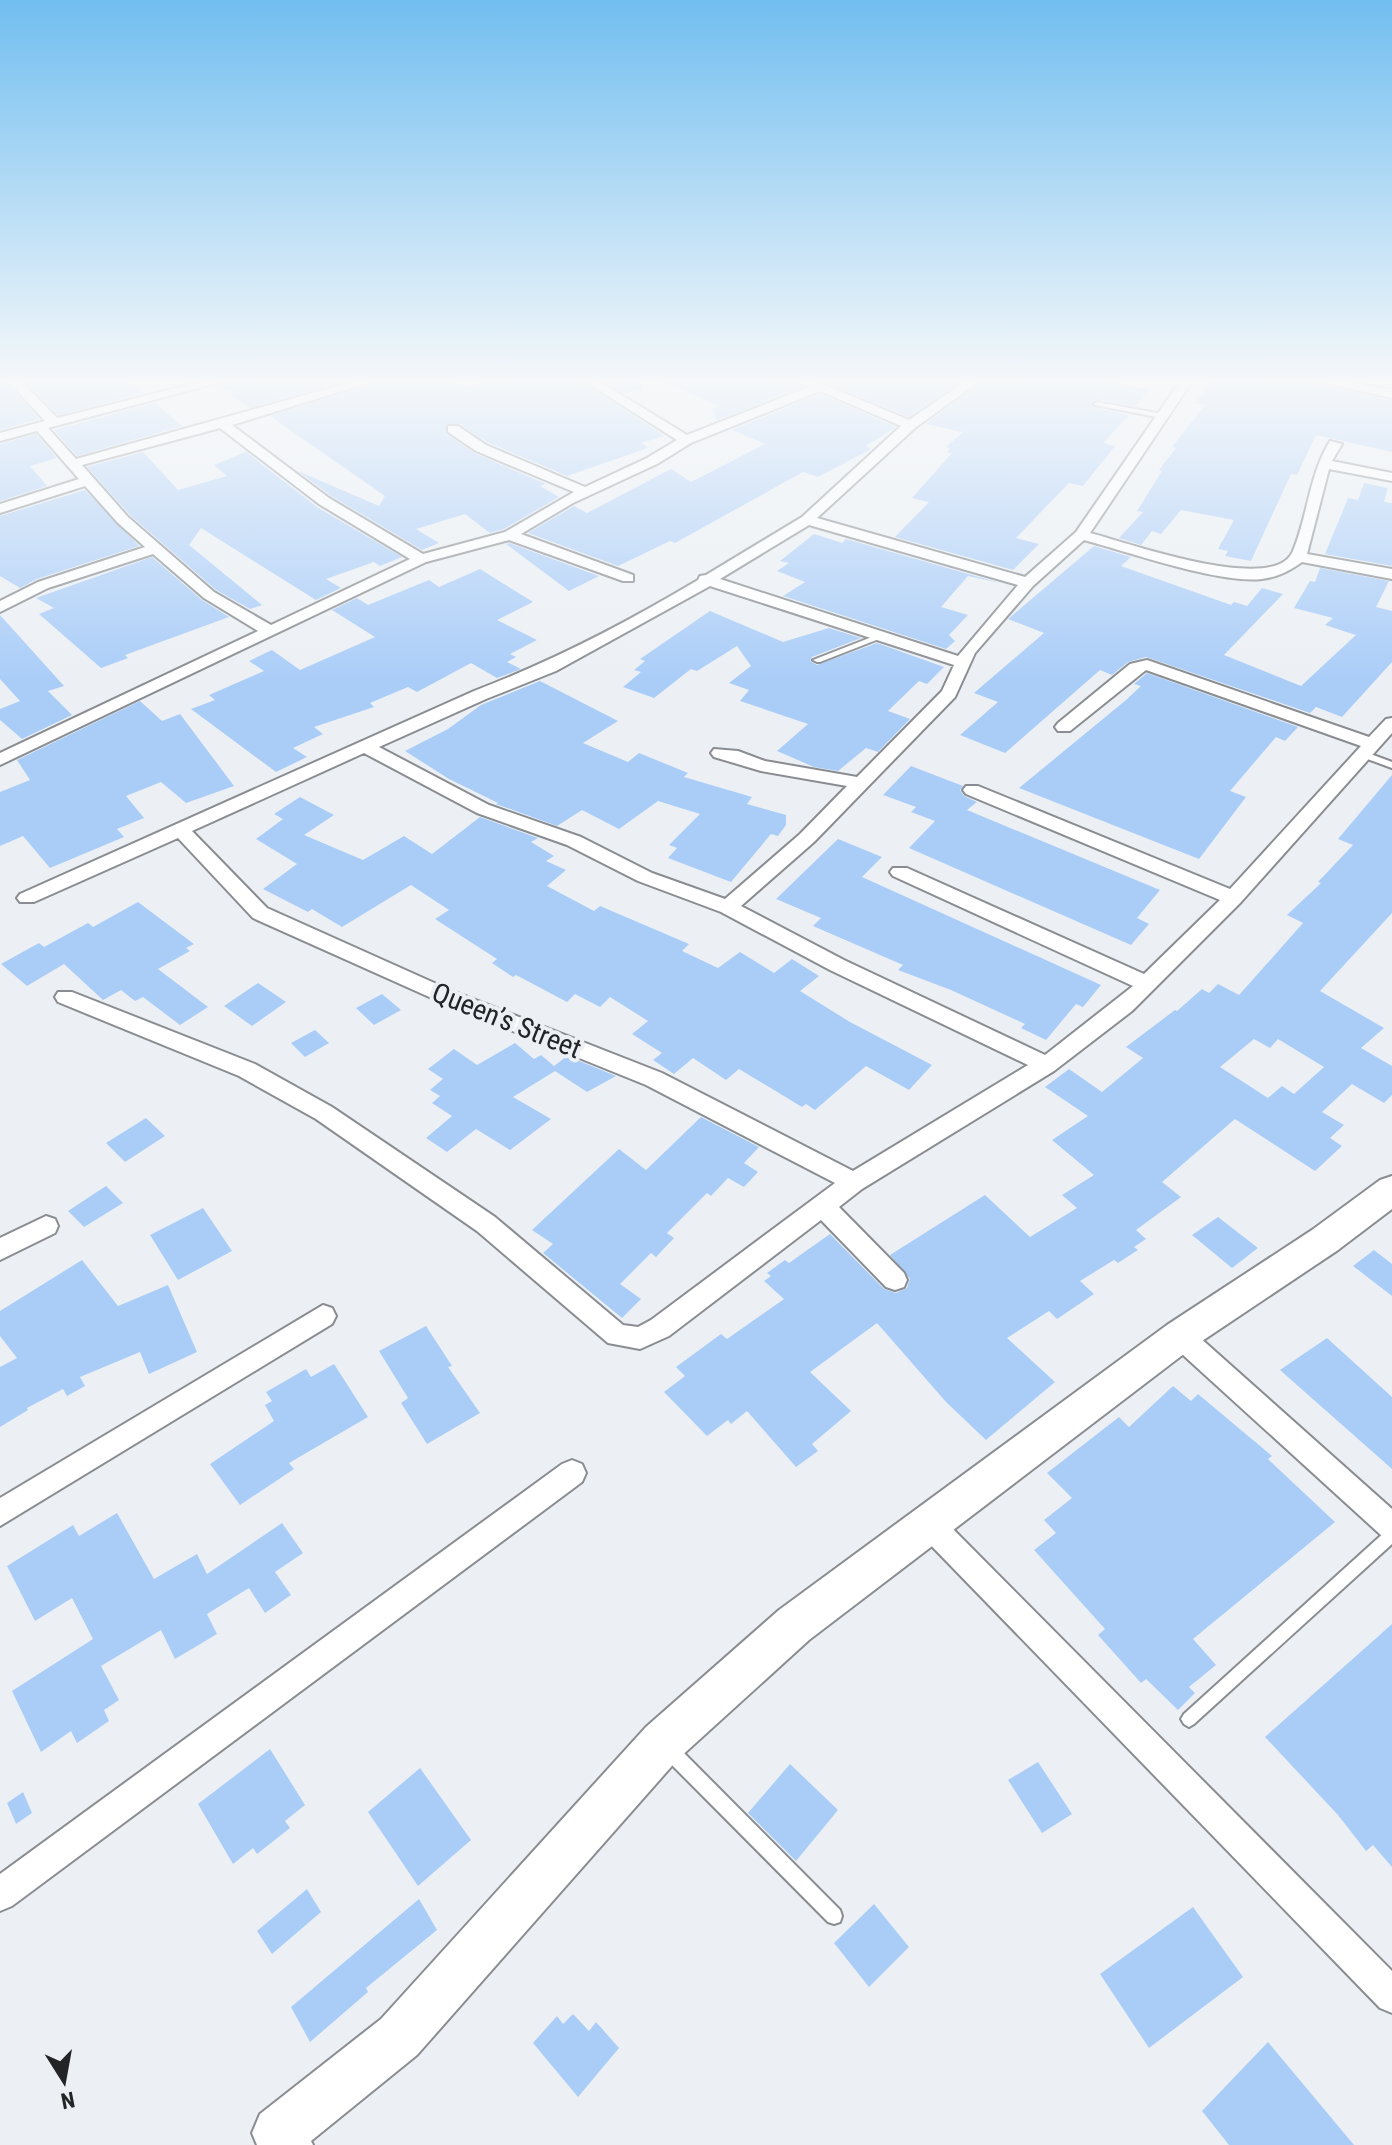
<svg xmlns="http://www.w3.org/2000/svg" width="1392" height="2145" font-family="'Roboto Condensed',sans-serif">
  <style>
    .building { fill: #aacdf8; fill-rule: evenodd }
    .lines { fill: none; stroke-linecap: round; stroke-linejoin: round }
    .lane-casing { stroke: #898d91; stroke-width: 4 }
    .street-casing { stroke: #898d91; stroke-width: 4 }
    .secondary-casing { stroke: #898d91; stroke-width: 4 }
    .lane { fill: #fff; fill-rule: evenodd }
    .street { fill: #fff; fill-rule: evenodd }
    .secondary { fill: #fff; fill-rule: evenodd }
    .labels { text-anchor: middle; stroke-width: 8; stroke-linejoin: round; paint-order: stroke }
    .street-label { font-size: 28px; fill: #222425; stroke: #ecf0f4 }
  </style>
  <rect width="100%" height="100%" fill="#ecf0f4"/>
  <!-- building -->
  <path class="building" d="M0 380H4L39 419 0 430Z
    M24 380H127L143 393 58 415Z
    M231 380H349L249 408 219 385Z
    M380 380H449L464 387 491 380H580L664 436 641 443 648 447 642 450 567 476 487 442 460 424H446V434L474 453 546 484 540 486 559 497 504 529 490 533 465 514 416 529 439 543 422 550 331 496 298 471 379 506 385 496 270 416Z
    M602 380H642L643 390 625 393Z
    M659 380H800L802 387 717 420 712 409 719 406Z
    M820 380H962L909 417Z
    M984 380H1099L1150 390 1136 406 1098 399 1092 402 1094 408 1129 415 1103 443 1115 446 1083 486 1069 483 1016 538 1039 544 1013 570 895 537 929 502 912 498 952 453 947 452 950 448 946 447 963 432 926 424Z
    M1213 380H1309L1311 383 1392 401V452L1316 435 1297 475 1291 474 1251 561 1225 556 1228 551 1218 549 1234 520 1181 510 1161 534 1152 531 1141 545 1119 538 1143 512 1137 511 1162 471 1159 470 1176 448 1172 447 1205 405 1195 403Z
    M820 394 896 427 866 446 871 449 818 477 803 472 675 543 670 541 618 566 528 533 574 506 587 513 671 469 691 482 765 444 732 430Z
    M155 403 182 426 77 456 54 430Z
    M36 434 57 458 30 466 47 486 0 501V444Z
    M143 452 178 490 227 476 214 465 246 452 317 507 402 557 380 566 374 562 326 579 341 588 316 600 201 528 189 545 262 605 250 609 216 590 130 515 87 467Z
    M1364 483 1388 488 1384 502 1392 503V566L1325 554 1348 498 1358 500Z
    M85 490 139 546 37 579 20 588 0 576V516Z
    M814 534 842 543 846 539 1000 583 968 576 941 607 968 615 949 635 955 641 946 649 783 596 805 582 777 571 789 563 780 561Z
    M509 543 599 576 569 591 506 544Z
    M1094 546 1131 557 1121 566 1231 605 1234 602 1247 606 1262 588 1283 594 1224 655 1301 686 1356 635 1325 625 1333 618 1294 608 1310 581 1315 582 1320 568 1389 581 1376 607 1392 611V662L1342 717 1316 707 1310 713 1146 657 1128 662 1112 675 1100 670 1005 753 960 735 998 702 974 693 1044 633 1008 619Z
    M152 557 202 600 229 617 125 655 128 658 101 668 39 614 54 608 36 598Z
    M480 569 533 602 497 620 537 640 510 654 516 657 507 662 521 669 497 678 471 663 417 692 408 687 370 703 374 707 314 727 323 734 293 748 307 757 276 772 191 709 215 700 209 695 264 671 249 661 272 650 300 670 375 637 332 610 357 598 368 605 429 580 439 587Z
    M710 611 783 642 829 628 861 638 812 657 810 661 817 665 877 643 944 667 927 684 919 681 888 711 910 719 878 752 866 748 838 771 814 767 777 751 808 724 740 701 749 690 729 683 751 666 737 646 697 671 691 669 654 698 623 687 641 672 634 670 645 661 640 659Z
    M0 615 64 686 48 691 72 715 22 739 0 720V709L20 701 0 679Z
    M1147 673 1298 727 1285 741 1276 737 1230 791 1246 797 1199 859 1019 788 1126 700 1141 686 1134 684Z
    M540 681 618 721 583 743 628 762 639 753 688 773 684 777 752 797 747 804 786 815V825L778 836 771 834 731 882 668 858 677 848 669 845 700 814 658 801 619 829 582 810 557 826 496 804 498 803 449 779 405 751 448 729 481 705Z
    M140 701 162 721 180 714 234 786 186 803 161 782 126 796 144 818 117 829 124 837 50 868 23 836 0 846V792L30 780 17 760Z
    M911 766 963 786 960 790 964 796 977 802 967 810 1160 890 1137 918 1149 924 1131 945 909 848 935 821 911 812 916 807 883 795Z
    M1392 775V913L1320 991 1384 1028 1361 1048 1392 1066V1095L1384 1103 1352 1084 1322 1112 1344 1125 1330 1138 1342 1146 1315 1171 1235 1119 1162 1182 1181 1197 1136 1230 1146 1239 1134 1247 1138 1250 1118 1263 1114 1260 1080 1281 1094 1294 1057 1319 1049 1311 1007 1338 1055 1382 986 1440 946 1402 877 1323 810 1372 851 1411 812 1444 818 1451 796 1467 747 1411 731 1424 728 1420 707 1436 664 1392 685 1376 676 1367 721 1334 727 1339 784 1299 764 1281 771 1276 767 1273 785 1260 789 1263 830 1234 884 1289 896 1293 907 1288 910 1279 890 1255 985 1195 1030 1237 1077 1208 1062 1195 1094 1175 1052 1140 1088 1116 1045 1087 1069 1069 1102 1092 1143 1058 1126 1047 1175 1010 1177 1011 1202 989 1209 993 1218 984 1239 995 1303 923 1287 915 1321 883 1318 882 1353 845 1338 839ZM1254 1039 1270 1048 1278 1039 1324 1067 1294 1094 1282 1086 1268 1098 1220 1067Z
    M300 797 334 815 304 835 363 860 404 836 432 854 480 817 538 838 531 842 554 856 546 861 566 870 547 886 594 911 600 906 689 944 682 951 718 968 740 952 774 973 792 959 819 976 800 991 850 1022 932 1065 909 1090 866 1066 815 1110 806 1104 802 1107 739 1069 726 1080 693 1058 674 1074 653 1060 662 1053 632 1034 648 1021 610 997 600 1007 575 994 567 1002 516 975 513 977 492 963 497 959 435 919 449 910 411 885 342 927 312 909 308 912 263 889 297 864 256 839 283 819 274 814Z
    M838 839 882 857 862 877 1101 985 1083 1007 1076 1004 1046 1040 1021 1028 1025 1024 951 990 898 970 903 965 813 926 821 918 776 899Z
    M138 902 194 944 186 948 190 951 158 969 208 1007 180 1025 143 997 135 1001 121 990 103 1000 64 964 27 986 1 964 39 943 44 947 88 923 93 927Z
    M258 983 286 1002 252 1026 224 1006Z
    M382 994 401 1010 374 1025 356 1008Z
    M315 1030 329 1043 305 1057 291 1043Z
    M515 1043 534 1059 541 1055 554 1066 567 1056 616 1076 587 1092 555 1071 513 1097 551 1119 510 1150 476 1129 447 1152 426 1138 452 1116 432 1103 440 1096 430 1090 443 1079 428 1069 454 1049 477 1065Z
    M701 1117 759 1147 744 1163 758 1172 744 1187 728 1178 711 1196 707 1193 667 1233 674 1238 656 1257 651 1253 620 1284 641 1299 622 1318 543 1253 553 1244 532 1230 619 1149 646 1170Z
    M146 1118 165 1136 125 1162 106 1143Z
    M106 1186 123 1203 84 1227 68 1211Z
    M203 1208 232 1251 178 1280 150 1235Z
    M1218 1217 1258 1248 1232 1268 1192 1235Z
    M1374 1250 1392 1264V1296L1353 1266Z
    M82 1260 118 1306 168 1285 197 1352 149 1374 140 1352 80 1377 85 1386 67 1396 63 1389 27 1408 28 1410 0 1427V1367L17 1358 0 1336V1311Z
    M426 1326 452 1366 448 1367 480 1413 427 1444 401 1403 408 1398 379 1351Z
    M1327 1338 1392 1397V1469L1280 1370Z
    M334 1364 368 1417 289 1463 294 1469 240 1505 210 1464 274 1421 265 1405 272 1401 266 1392 306 1369 311 1377Z
    M1173 1386 1191 1401 1198 1394 1272 1456 1268 1459 1335 1522 1193 1639 1216 1665 1189 1687 1195 1693 1178 1710 1146 1679 1141 1683 1098 1635 1105 1629 1034 1550 1056 1533 1044 1520 1072 1498 1047 1473 1119 1417 1129 1427Z
    M117 1513 154 1579 197 1554 207 1574 282 1523 303 1553 275 1572 291 1595 265 1613 249 1588 207 1614 217 1634 175 1659 161 1630 101 1666 119 1700 104 1710 109 1721 77 1743 71 1731 41 1752 12 1691 93 1639 72 1598 35 1621 7 1566 73 1525 79 1536Z
    M1392 1624V1867L1373 1845 1366 1851 1338 1815 1265 1737Z
    M270 1749 305 1805 285 1821 290 1828 257 1854 253 1848 233 1864 198 1804Z
    M1038 1762 1072 1814 1042 1833 1008 1780Z
    M790 1764 838 1810 796 1861 748 1813Z
    M420 1768 471 1840 418 1886 368 1812Z
    M23 1792 32 1813 16 1824 7 1803Z
    M307 1889 321 1912 272 1954 257 1931Z
    M419 1899 437 1930 366 1988 368 1992 310 2042 291 2007Z
    M874 1904 909 1947 869 1987 834 1943Z
    M1193 1907 1243 1977 1149 2048 1100 1974Z
    M573 2014 589 2031 596 2022 619 2048 578 2097 533 2043 557 2016 563 2024Z
    M1268 2042 1354 2145H1229L1202 2111Z"/>
  <g class="lines">
    <!-- lane casing -->
    <g class="lane-casing">
      <path id="lane" d="M1097 402 1162 414 1165 416 1162 418 1095 405 1094 404Z
        M877 635 884 637 820 662H817L813 660Z
        M1365 752 1392 762V768L1362 757 1361 755Z
        M1392 1528V1544L1194 1724 1189 1727 1184 1724 1181 1719 1184 1714 1387 1530Z
        M668 1741 674 1743 840 1910 842 1916 840 1922 834 1924 828 1922 662 1755 660 1749 662 1743Z"/>
    </g>
    <!-- street casing -->
    <g class="street-casing">
      <path id="street" d="M7 380H20L57 418 209 380H228L48 428 76 459 359 380H377L232 425 329 498 423 554 505 532 574 492 476 451 448 432V426H458L486 445 585 487 647 458 677 440 583 380H597L687 435 809 387 804 385 803 380H813L909 420 967 380H981L915 428 817 518 1025 577 1076 532 1181 380H1193L1090 533C1126 542 1275 596 1293 551 1308 515 1309 475 1330 441L1342 444 1332 461 1392 473V481L1329 469 1307 554 1392 569V579L1302 562C1289 571 1278 577 1262 579 1219 584 1129 552 1084 540L1033 586 975 653 955 697 814 842 741 906 844 960 1045 1055 1133 986 893 876 890 872 893 868H907L1144 974 1220 900 966 794 963 790 966 786H978L1230 889 1361 746 1146 670 1070 731H1058L1055 727 1058 723 1130 664 1147 660 1369 737 1386 719 1392 718V733L1241 902 1132 1011 1054 1071 862 1189 839 1207 904 1273 907 1280 904 1287 895 1290 886 1287 821 1220 669 1336 640 1349 608 1343 477 1231 316 1119 239 1076 58 1002 55 997 58 992H72L255 1064 332 1107 495 1217 623 1325 638 1327 651 1320 835 1183 646 1085 436 1000 253 918 178 838 34 902H20L17 898 20 894 474 691C553 661 626 623 698 580L700 576 706 575 802 517 901 426 820 391 691 443 657 464 573 503 521 534 633 575V581H623L509 540 426 562 0 765V753L258 631 204 598 153 554 48 588 0 612V601L38 582 145 547 118 523 85 486 0 513V504L79 479 37 431 0 441V433L45 421ZM220 428 319 504 410 559 271 625 214 592 128 517 82 465ZM809 525 1018 585 958 656 720 579ZM710 586 954 665 942 691 857 777 765 761 738 751 714 749 711 753 714 757 761 771 847 786 800 834 725 899 652 873 581 837 489 805 379 747 486 699 556 671ZM364 753 477 813 567 845 638 881 721 912 830 970 1028 1065 853 1171 662 1073 450 990 267 908 192 831Z
        M1312 380H1336L1392 390V398Z
        M46 1216 55 1219 58 1226 55 1233 0 1260V1238Z
        M323 1305 332 1308 336 1316 332 1324 0 1526V1498Z
        M1180 1325 1189 1328 1392 1509V1540L1382 1536 1171 1344 1167 1336 1171 1328Z
        M572 1460 582 1464 586 1473 582 1482 12 1906 0 1911V1874L562 1464Z
        M929 1511 939 1515 1392 1971V2013L1380 2008 919 1533 915 1524 919 1515Z"/>
    </g>
    <!-- secondary casing -->
    <g class="secondary-casing">
      <path id="secondary" d="M1392 1176V1209L1338 1250 1193 1347 809 1640 678 1759 417 2055 311 2141 313 2145H257L252 2133 260 2114 381 2019 646 1727 779 1610 1167 1325 1312 1230 1380 1180Z"/>
    </g>
    <!-- lane -->
    <use href="#lane" class="lane"/>
    <!-- street -->
    <use href="#street" class="street"/>
    <!-- secondary -->
    <use href="#secondary" class="secondary"/>
  </g>
  <!-- sky -->
  <linearGradient id="sky" x2="0" y2="1"><stop stop-color="#71bef0"/><stop offset="0.56" stop-color="#f6f8fa"/><stop offset="1" stop-color="#f6f8fa" stop-opacity="0"/></linearGradient>
  <rect width="1392" height="680" fill="url(#sky)"/>
  <g class="labels">
    <!-- street labels -->
    <g class="street-label">
      <text transform="translate(507 1020) rotate(22)" y="10">Queen’s Street</text>
    </g>
  </g>
  <!-- north arrow -->
  <g transform="translate(64 2081) rotate(169)" stroke="#ecf0f4" stroke-width="6" paint-order="stroke">
  <path d="M0-6L14 30L0 20L-14 30Z" fill="#222425"/>
  <text y="-12" font-size="22" font-weight="bold" text-anchor="middle" fill="#222425">N</text>
  </g>
</svg>
